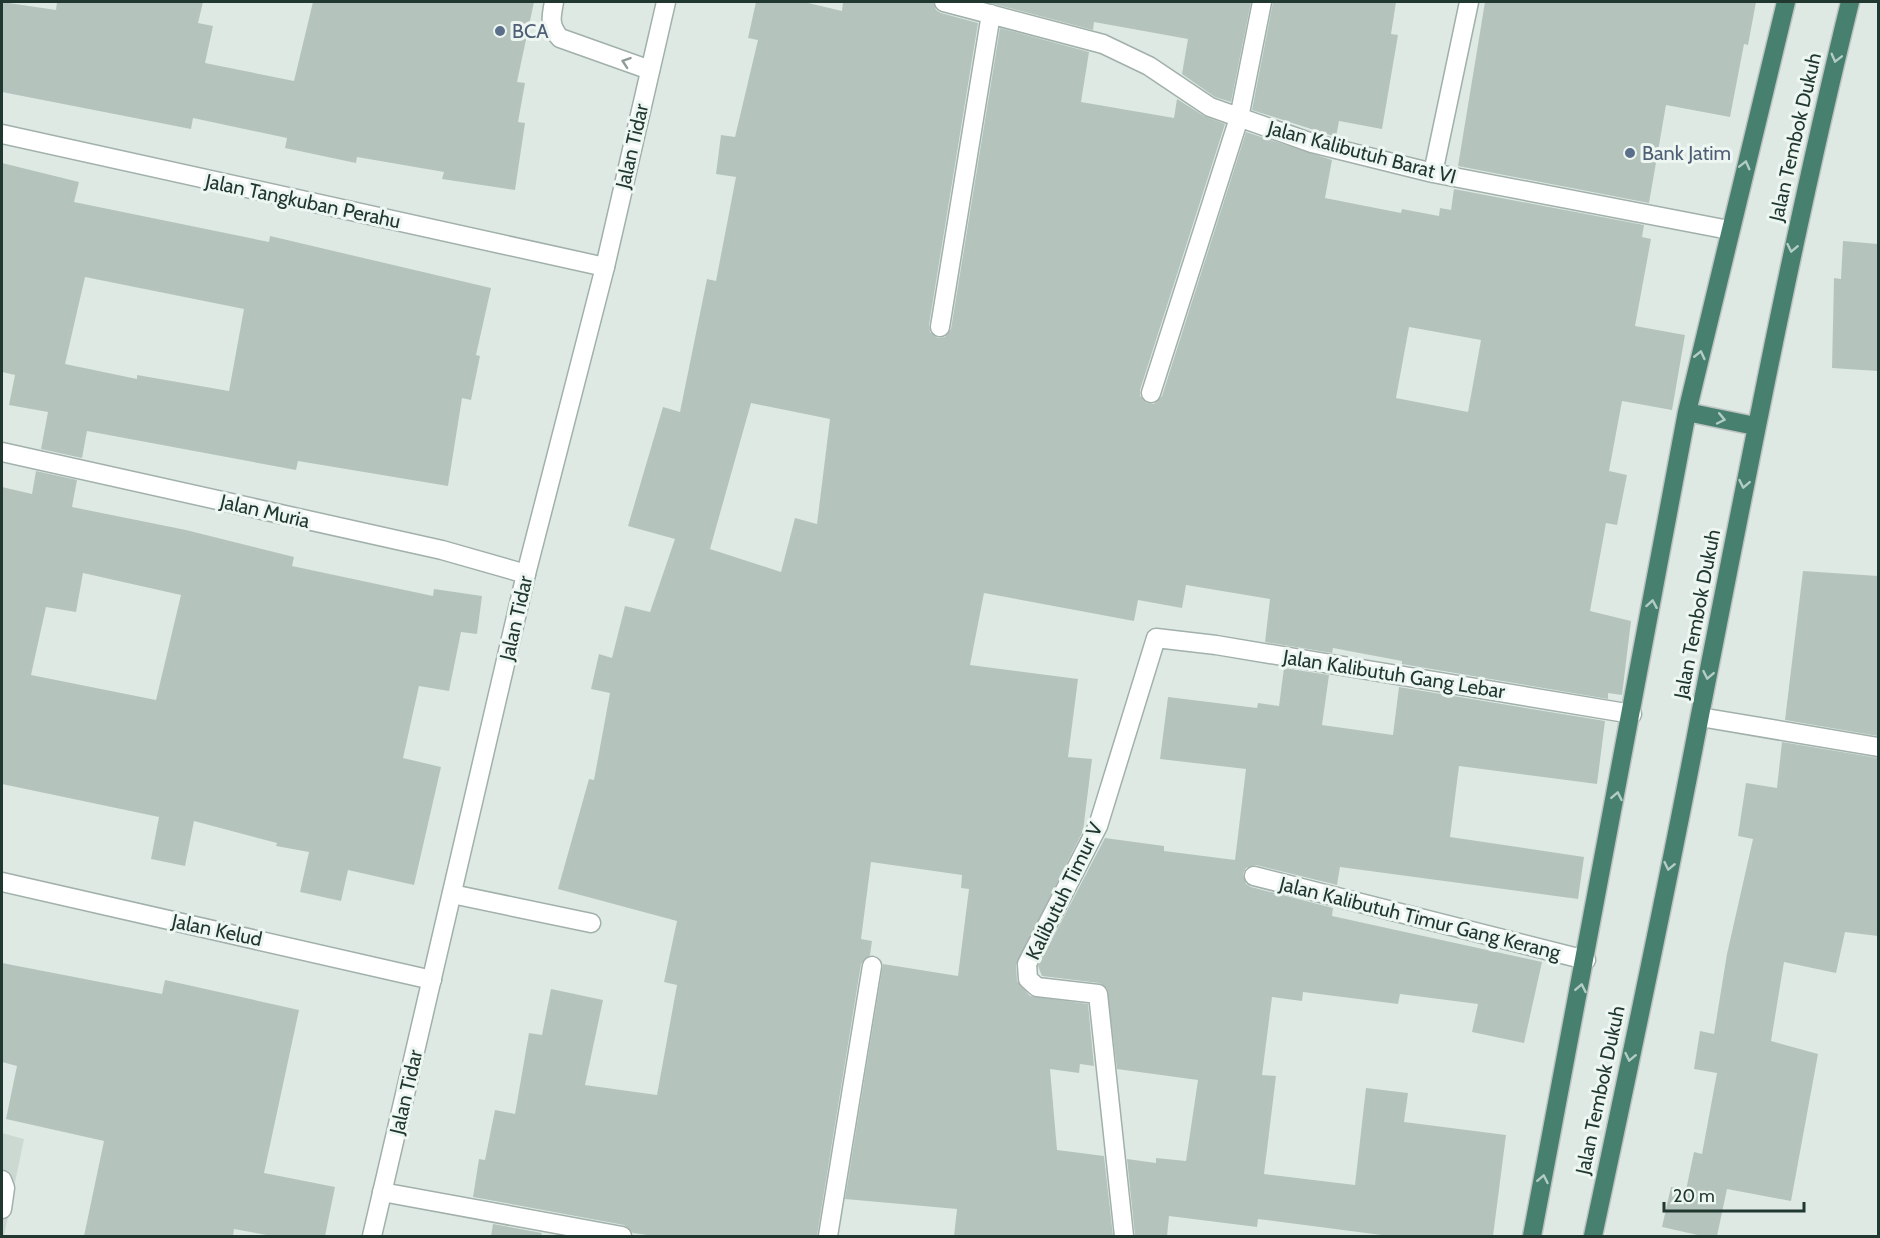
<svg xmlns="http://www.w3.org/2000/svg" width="1880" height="1238" font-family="Cabin,sans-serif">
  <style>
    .built { fill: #ccd9d2 }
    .building { fill: #b4c4bc; fill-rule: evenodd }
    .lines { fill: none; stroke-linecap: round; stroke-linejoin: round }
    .service-casing { stroke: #a1b0aa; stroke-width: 21 }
    .minor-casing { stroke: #a1b0aa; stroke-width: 21 }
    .tertiary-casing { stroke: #a1b0aa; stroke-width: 21 }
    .trunk-casing { stroke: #bcc3c1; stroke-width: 21 }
    .service { stroke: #fff; stroke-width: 18 }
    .minor { stroke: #fff; stroke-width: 18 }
    .tertiary { stroke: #fff; stroke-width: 18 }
    .trunk { stroke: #488070; stroke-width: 18 }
    .oneway { stroke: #b4cdc4 }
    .oneway2 { stroke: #909c98 }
    .service-dot { fill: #5c6f8a; stroke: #eef6f2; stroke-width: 2 }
    .labels { text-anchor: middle; stroke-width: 6; stroke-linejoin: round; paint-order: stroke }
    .service-label { font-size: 20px; fill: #4e5e75; stroke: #eef6f2; text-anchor: start }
    .street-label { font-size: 20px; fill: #203830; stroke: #eef6f2 }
  </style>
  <rect width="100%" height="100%" fill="#dee9e4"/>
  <!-- built -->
  <path class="built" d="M2 1133 24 1139 4 1236H2Z"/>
  <!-- building -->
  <path class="building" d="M2 2 56 10 57 2H203L198 23 213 26 205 63 294 81 313 2H534L517 82 525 83 518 122 525 123 515 190 442 179 444 172 357 157 356 163 285 148 287 138 193 118 191 129 2 92Z
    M756 2H804L842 11 843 2H933L936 10 941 13 978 23 929 325 930 332 938 338 945 337 951 329 1000 28 1089 52 1081 102 1174 118 1177 99 1204 116 1225 124 1140 390V396L1147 403 1154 404 1162 396 1246 132 1332 160 1325 198 1401 213 1402 209 1439 216 1440 208 1451 210 1454 189 1644 225 1642 237 1651 239 1635 326 1685 335 1672 410 1622 401 1609 471 1627 475 1617 525 1606 523 1590 611 1631 621 1622 695 1608 693V699L1402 664V661L1333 648 1332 653 1265 642 1270 599 1186 585 1182 608 1138 600 1134 621 984 593 970 665 1078 679 1068 757 1092 759 1083 831 1016 965 1017 981 1030 996 1088 1004 1094 1066 1080 1064 1079 1073 1050 1069 1057 1150 1104 1156 1113 1236H954L957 1209 845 1199 883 964 958 976 969 889 961 888 962 875 871 862 861 939 872 941 870 955 861 964 817 1236H654L633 1233 624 1225 473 1197 479 1159 485 1160 495 1110 515 1114 529 1033 542 1035 551 989 603 1000 585 1085 657 1095 677 985 664 982 677 921 558 889 589 779 594 780 610 693 591 689 599 654 612 658 625 606 650 612 675 539 628 526 663 407 680 412 707 279 716 281 736 177 716 174 721 135 735 137 758 40 748 38ZM1409 327 1481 340 1468 412 1396 398ZM751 403 830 419 817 524 795 518 781 572 710 549Z
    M986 2H1251L1231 102 1215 97 1182 74 1188 39 1094 22 1093 30Z
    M1273 2H1396L1391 34 1398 35 1382 129 1339 121 1336 137 1252 110Z
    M1485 2H1756L1748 45 1744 44 1730 117 1666 105 1649 203 1458 166Z
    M2 163 79 182 74 202 269 242 270 236 491 288 476 355 480 356 471 400 462 398 448 486 298 461 296 470 87 431 82 458 41 449 48 412 9 405 15 375 2 372ZM85 277 244 309 229 391 137 375V379L65 364Z
    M1843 241 1878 244V371L1832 368 1834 278 1841 279Z
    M36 471 77 480 72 507 186 530 294 557 292 566 433 596 434 589 482 596 477 634 461 632 449 691 419 686 403 758 441 767 414 885 348 870 341 901 300 892 309 852 276 846 277 843 194 821 185 866 151 859 159 817 2 784V487L32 494ZM83 573 181 595 156 700 31 675 46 607 76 612Z
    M1803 571 1878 576V736L1785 720Z
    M1284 668 1329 675 1322 725 1393 735 1399 687 1605 721 1597 784 1459 766 1450 837 1584 857 1578 899 1340 867 1337 885 1256 865 1246 868 1243 874 1246 884 1251 887 1333 908 1332 916 1542 962 1524 1043 1472 1032 1478 1004 1400 994 1398 1004 1303 992 1302 1001 1272 997 1262 1075 1276 1076 1264 1174 1355 1185 1366 1088 1408 1093 1404 1122 1506 1135 1493 1236H1389L1258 1219 1257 1227 1169 1216 1167 1236H1135L1127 1159 1156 1163V1158L1186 1161 1198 1080 1117 1069 1107 988 1099 983 1042 976 1038 966 1105 838 1164 846V851L1235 860 1246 769 1160 759 1168 697 1257 708 1258 703 1279 706Z
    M1782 742 1878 758V936L1845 932 1836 973 1784 962 1771 1041 1818 1054 1791 1201 1727 1189 1717 1236H1702L1662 1227 1671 1187 1686 1190 1694 1152 1702 1154 1717 1073 1694 1069 1700 1031 1714 1034 1727 954 1753 839 1738 836 1746 783 1777 788Z
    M2 963 162 994 165 980 299 1010 264 1173 335 1187 325 1236H272L234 1229 233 1236H84L104 1141 6 1119 17 1066 2 1062Z
    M493 1224 542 1233 541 1236H491Z"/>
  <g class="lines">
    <!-- service casing -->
    <g class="service-casing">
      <path id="service" d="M554 2C551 17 549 26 560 38L650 70
        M452 894 591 923
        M2 1180 5 1188 2 1209"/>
    </g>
    <!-- minor casing -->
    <g class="minor-casing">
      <path id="minor" d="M944 2 1103 44 1149 66 1210 107 1312 143 1433 173 1729 230
        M2 134 605 267
        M1433 173 1469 2
        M940 327 991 14
        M1151 393 1239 118 1262 2
        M2 452 442 550 526 574
        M1700 717 1878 747
        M1254 876 1586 960
        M2 882 432 980
        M382 1192 622 1236
        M828 1236 872 966
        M1124 1236 1098 994 1037 987 1028 979 1027 964 1098 826 1156 638 1216 645 1632 714"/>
    </g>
    <!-- tertiary casing -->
    <g class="tertiary-casing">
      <path id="tertiary" d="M372 1236 526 574 605 267 666 2"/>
    </g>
    <!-- trunk casing -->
    <g class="trunk-casing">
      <path id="trunk" d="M1687 412 1755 426
        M1532 1236 1687 412 1786 2
        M1593 1236C1630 1063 1667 889 1700 715 1747 476 1792 238 1850 2"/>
    </g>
    <!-- service -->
    <use href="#service" class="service"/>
    <!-- minor -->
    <use href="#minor" class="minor"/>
    <!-- tertiary -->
    <use href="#tertiary" class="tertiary"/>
    <!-- trunk -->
    <use href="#trunk" class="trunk"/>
  </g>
  <!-- one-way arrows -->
  <defs><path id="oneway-chevron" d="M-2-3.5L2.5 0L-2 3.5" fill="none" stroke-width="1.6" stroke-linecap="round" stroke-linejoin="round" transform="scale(1.5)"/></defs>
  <g class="oneway">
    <use href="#oneway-chevron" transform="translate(1836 58) rotate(104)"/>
    <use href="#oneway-chevron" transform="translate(1745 165) rotate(-76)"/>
    <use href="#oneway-chevron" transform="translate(1792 248) rotate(102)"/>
    <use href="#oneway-chevron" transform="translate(1700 355) rotate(-77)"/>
    <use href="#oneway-chevron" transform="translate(1721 419) rotate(12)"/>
    <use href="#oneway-chevron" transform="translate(1744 484) rotate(101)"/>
    <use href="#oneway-chevron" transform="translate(1652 604) rotate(-80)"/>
    <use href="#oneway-chevron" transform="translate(1708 675) rotate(101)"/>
    <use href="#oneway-chevron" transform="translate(1617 796) rotate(-79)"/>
    <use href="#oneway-chevron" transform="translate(1669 866) rotate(102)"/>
    <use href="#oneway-chevron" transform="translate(1581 988) rotate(-79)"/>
    <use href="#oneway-chevron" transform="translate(1630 1057) rotate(102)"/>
    <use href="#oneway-chevron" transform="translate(1543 1179) rotate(-79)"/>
  </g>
  <use class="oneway2" href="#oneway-chevron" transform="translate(626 62) rotate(-161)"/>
  <!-- markers -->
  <g class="service-dot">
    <circle cx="500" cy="31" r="6"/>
    <circle cx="1630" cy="153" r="6"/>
  </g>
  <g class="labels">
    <!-- service labels -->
    <g class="service-label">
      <text x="512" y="38">BCA</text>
      <text x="1642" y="160">Bank Jatim</text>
    </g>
    <!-- street labels -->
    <g class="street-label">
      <text transform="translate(1795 137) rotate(-77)" y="7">Jalan Tembok Dukuh</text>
      <text transform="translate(632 146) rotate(-77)" y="7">Jalan Tidar</text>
      <text transform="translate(1362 152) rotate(15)" y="7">Jalan Kalibutuh Barat VI</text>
      <text transform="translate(303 201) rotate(12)" y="7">Jalan Tangkuban Perahu</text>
      <text transform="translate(265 511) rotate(13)" y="7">Jalan Muria</text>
      <text transform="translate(1697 614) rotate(-79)" y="7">Jalan Tembok Dukuh</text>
      <text transform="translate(516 618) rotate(-77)" y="7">Jalan Tidar</text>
      <text transform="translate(1394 674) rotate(9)" y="7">Jalan Kalibutuh Gang Lebar</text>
      <text transform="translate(1064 891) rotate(-64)" y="7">Kalibutuh Timur V</text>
      <text transform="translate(1420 918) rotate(14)" y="7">Jalan Kalibutuh Timur Gang Kerang</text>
      <text transform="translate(217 930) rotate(12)" y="7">Jalan Kelud</text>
      <text transform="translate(1600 1090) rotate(-78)" y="7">Jalan Tembok Dukuh</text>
      <text transform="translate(406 1092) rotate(-77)" y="7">Jalan Tidar</text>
    </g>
  </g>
  <!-- border -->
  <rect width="1880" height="1238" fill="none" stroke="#203830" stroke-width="6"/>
  <!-- scale -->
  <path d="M1664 1202v9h140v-9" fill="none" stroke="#203830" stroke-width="3"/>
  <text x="1673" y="1202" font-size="18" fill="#203830" stroke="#eef6f2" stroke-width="4.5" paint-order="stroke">20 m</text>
</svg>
